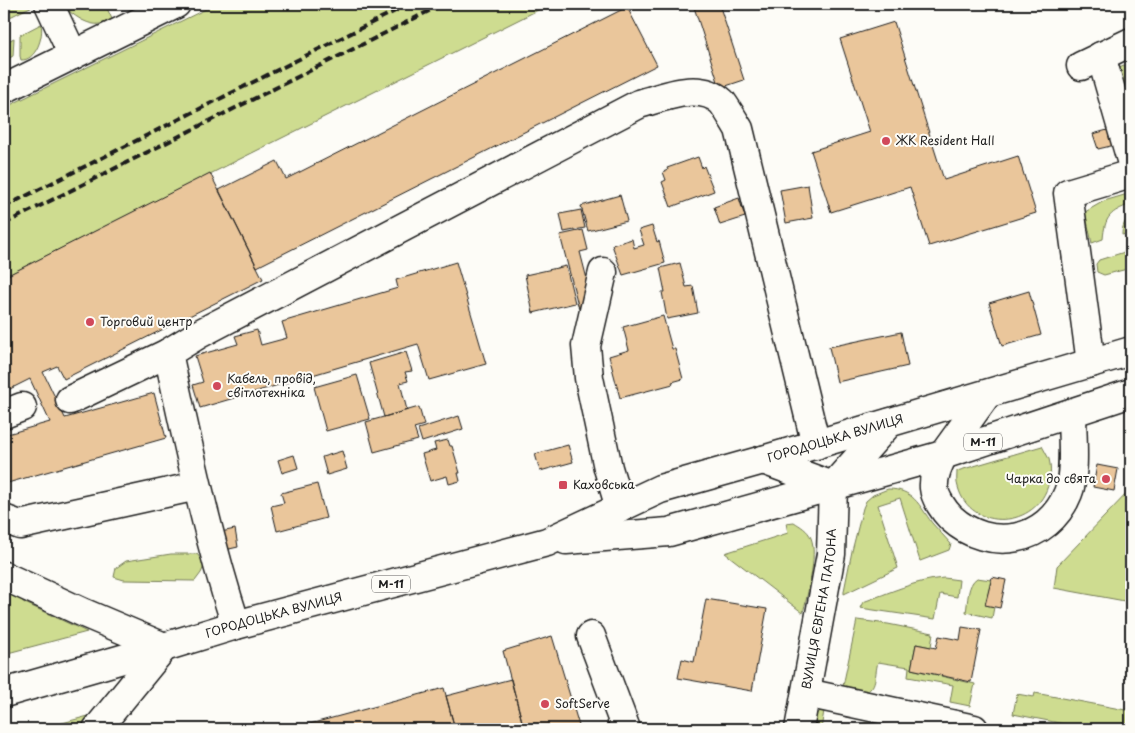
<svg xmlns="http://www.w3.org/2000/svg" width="1135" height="733" font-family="'Playpen Sans',sans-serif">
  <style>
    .green { fill: #cedc90; stroke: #757c56 }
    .building { fill: #eac69b; stroke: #1c1c1c }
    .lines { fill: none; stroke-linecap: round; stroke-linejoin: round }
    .minor-casing { stroke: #1c1c1c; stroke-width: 31 }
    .major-casing { stroke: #1c1c1c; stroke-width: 31 }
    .minor { stroke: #fdfcf7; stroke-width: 28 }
    .major { stroke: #fdfcf7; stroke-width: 28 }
    .rail { stroke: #1c1c1c; stroke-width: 4; stroke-dasharray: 8 4; stroke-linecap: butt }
    .poi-dot { fill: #d1495b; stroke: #fdfcf7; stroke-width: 2 }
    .labels { text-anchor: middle; stroke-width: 4; stroke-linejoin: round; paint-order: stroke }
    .shield { fill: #fdfcf7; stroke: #605f5e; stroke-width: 1 }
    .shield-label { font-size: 11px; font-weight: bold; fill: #1c1c1c }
    .poi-label { font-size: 12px; fill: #1c1c1c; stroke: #fdfcf7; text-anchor: start }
    .street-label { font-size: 12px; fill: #1c1c1c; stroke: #fdfcf7 }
  </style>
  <rect width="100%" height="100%" fill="#fdfcf7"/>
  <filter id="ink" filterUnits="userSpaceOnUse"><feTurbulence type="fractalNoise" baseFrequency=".02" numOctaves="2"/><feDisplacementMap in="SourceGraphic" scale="10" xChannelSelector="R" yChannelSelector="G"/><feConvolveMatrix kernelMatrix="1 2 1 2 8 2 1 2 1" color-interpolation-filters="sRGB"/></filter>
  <g filter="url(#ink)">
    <!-- green -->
    <path class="green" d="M4 4H38L26 9 4 20Z
      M86 4H105L112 19C108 21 104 23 100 24 89 26 76 17 69 11L77 6Z
      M216 4H550L4 277V108Z
      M41 24C44 36 36 61 21 60L20 56V35Z
      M14 38 13 56 4 61V43Z
      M1131 63V129L1114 74 1119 68Z
      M1131 193V204C1110 212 1105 216 1103 239L1092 243 1085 212 1104 201Z
      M1131 216V233L1122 235C1122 227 1124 221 1131 216Z
      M1131 250V268L1104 275 1097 272 1096 264 1099 260Z
      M1042 446C1044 450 1047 455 1049 459 1051 467 1051 475 1049 482 1038 530 970 532 958 487 956 482 957 476 957 471Z
      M888 489C913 489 919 505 932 523 938 530 945 537 951 544L949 550 920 561 900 498 878 505 898 568 844 594V591L852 551 863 508 866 501 873 495Z
      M1131 489V599L1130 602 1054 588 1057 566Z
      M794 522C800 526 808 530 811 538 818 555 807 596 803 613L725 553 788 533 786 523Z
      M171 554H197L205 564 201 573 195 581 124 580 114 577 116 568 126 561Z
      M944 578 959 580 957 597 940 594 935 619 860 608 863 602C889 593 916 580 944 578Z
      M977 578 991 580 986 605 994 607 992 618 966 612C968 602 967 584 977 578Z
      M4 586 21 596 23 602 87 632 4 654Z
      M857 620 888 624 933 633 931 647 916 644 911 669 975 684 970 706 950 702 953 685 908 677 909 667 878 662C874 675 878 694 859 691 852 690 848 689 843 686Z
      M1035 693 1131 711V729H1090L1013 714 1017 694 1034 697Z
      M821 711H824L821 729H811C812 721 812 715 821 711Z
      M92 715 80 729H40Z
      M865 723H870L903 729H855Z"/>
    <!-- building -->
    <path class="building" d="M693 4H719L744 80 720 88Z
      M627 7 657 65 257 267 219 190 277 161 286 179Z
      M894 22 944 180 1018 156 1036 213 929 246 910 187 831 212 811 151 870 132 840 39Z
      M1111 129 1115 145 1098 149 1093 134Z
      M698 157 702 168 704 166 714 191 671 207 662 182 666 180 663 172 668 170 667 168Z
      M210 173 263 279 64 379 57 366 43 372 65 418 154 393 166 438 4 484V435L50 422 30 379 4 392V277Z
      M808 185 813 218 786 223 780 190Z
      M620 195 627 221 588 231 581 206Z
      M739 198 745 217 720 225 714 207Z
      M581 210 585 228 564 232 560 214Z
      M652 226 657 242 659 241 665 263 623 275 612 245 632 239 634 248 644 245 639 230Z
      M583 230 588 250 580 252 594 306 579 309 560 235Z
      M456 262 486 364 429 380 418 344 200 408 193 385 203 382 195 356 238 344 235 336 257 330 261 345 287 338 282 322 398 288 396 280Z
      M680 263 686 287 693 286 698 313 667 319 662 292H665L660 268Z
      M566 266 575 303 533 313 525 275Z
      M1029 291 1041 335 1002 346 989 303Z
      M663 316 672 349H675L683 379 672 382 673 384 620 398 609 356 629 350 623 327Z
      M901 332 908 366 837 382 829 347Z
      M406 352 412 371 405 372 408 381 400 383 407 410 384 417 369 363Z
      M357 375 370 419 326 431 314 387Z
      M419 407 424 425 414 428 418 440 374 452 366 422Z
      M459 416 463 429 422 442 418 429Z
      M448 440 450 446H452L460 473H458L460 481 449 484 447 476 430 481 422 454 436 450 434 443Z
      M568 445 573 462 540 471 535 454Z
      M342 451 347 469 327 475 322 457Z
      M294 455 298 468 282 473 278 460Z
      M1097 465 1118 469 1114 491 1093 487Z
      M317 484 326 518 277 531 271 506 284 503 281 493Z
      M235 529 238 547 225 550 221 532Z
      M992 577 1006 580 1000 608 985 605Z
      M706 599 767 609 752 691 678 678 682 659 694 662Z
      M962 627 981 630 971 682 911 669 916 644 936 648 939 636 960 640Z
      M552 636 580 729H524L503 651Z
      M511 679 524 729H455L446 696Z
      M444 688 455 729H291Z"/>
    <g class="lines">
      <!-- minor casing -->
      <g class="minor-casing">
        <g id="minor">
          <path d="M49 4 73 55"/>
          <path d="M1101 56 1131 160"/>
          <path d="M1081 66 1131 42"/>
          <path d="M4 89 176 4"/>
          <path d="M603 272 586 346 589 378 608 468 620 508"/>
          <path d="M1091 363 1068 193 1131 174"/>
          <path d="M70 400 168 353"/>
          <path d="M4 414 22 407"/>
          <path d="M943 455C938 466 933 476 934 488 935 498 944 511 951 518 989 553 1048 543 1068 493 1076 474 1072 435 1072 413"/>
          <path d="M4 519 20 525 197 486"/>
          <path d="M236 625C207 536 188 445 168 353L199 334 639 104C664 97 700 81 722 102 728 110 734 121 739 129L816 445"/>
          <path d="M591 636 626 729"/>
          <path d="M806 693 974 729"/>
          <path id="s1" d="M799 729 831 554 833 486"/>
        </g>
      </g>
      <!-- major casing -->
      <g class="major-casing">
        <g id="major">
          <path d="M943 455 987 394"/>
          <path d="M763 460 833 486"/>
          <path d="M833 486 889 423"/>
          <path d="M566 540 669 532 943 455 1131 393"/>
          <path d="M4 576 84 613 164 647"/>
          <path id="s2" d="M4 693 164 647 236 625 547 542 660 489 763 460 1131 351"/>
          <path d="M97 729 164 647"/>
        </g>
      </g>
      <!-- minor -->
      <use href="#minor" class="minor"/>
      <!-- major -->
      <use href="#major" class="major"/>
      <!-- rail -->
      <path class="rail" d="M4 207 409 4
        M4 224 443 4"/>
    </g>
  </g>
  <!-- markers -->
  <g class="poi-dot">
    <circle cx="886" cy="141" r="5"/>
    <circle cx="90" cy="322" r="5"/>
    <circle cx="217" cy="386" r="5"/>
    <circle cx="1106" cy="479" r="5"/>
    <rect x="558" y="480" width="10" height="10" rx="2.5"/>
    <circle cx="545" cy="704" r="5"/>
  </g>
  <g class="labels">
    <!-- shield labels -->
    <g class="shield">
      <rect x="964" y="433.5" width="38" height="17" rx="4"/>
      <rect x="372" y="575.5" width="38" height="17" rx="4"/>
    </g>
    <g class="shield-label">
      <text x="983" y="446">М-11</text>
      <text x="391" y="588">М-11</text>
    </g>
    <!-- poi labels -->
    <g class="poi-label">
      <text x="896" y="145">ЖК Resident Hall</text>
      <text x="100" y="326">Торговий центр</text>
      <text x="227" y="383">Кабель, провід,<tspan x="227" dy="14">світлотехніка</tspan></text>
      <text x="1096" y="483" text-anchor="end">Чарка до свята</text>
      <text x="573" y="489">Каховська</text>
      <text x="555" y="708">SoftServe</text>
    </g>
    <!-- street labels -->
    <g class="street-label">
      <text dy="4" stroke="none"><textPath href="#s2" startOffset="871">ГОРОДОЦЬКА ВУЛИЦЯ</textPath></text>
      <text dy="4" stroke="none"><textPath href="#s1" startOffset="122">ВУЛИЦЯ ЄВГЕНА ПАТОНА</textPath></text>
      <text dy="4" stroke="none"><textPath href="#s2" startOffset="281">ГОРОДОЦЬКА ВУЛИЦЯ</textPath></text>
    </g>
  </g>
  <!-- margin -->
  <rect width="1135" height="733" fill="none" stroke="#fdfcf7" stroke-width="20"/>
  <rect x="10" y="10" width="1115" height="713" fill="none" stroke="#1c1c1c" stroke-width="2" filter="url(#ink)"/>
</svg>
